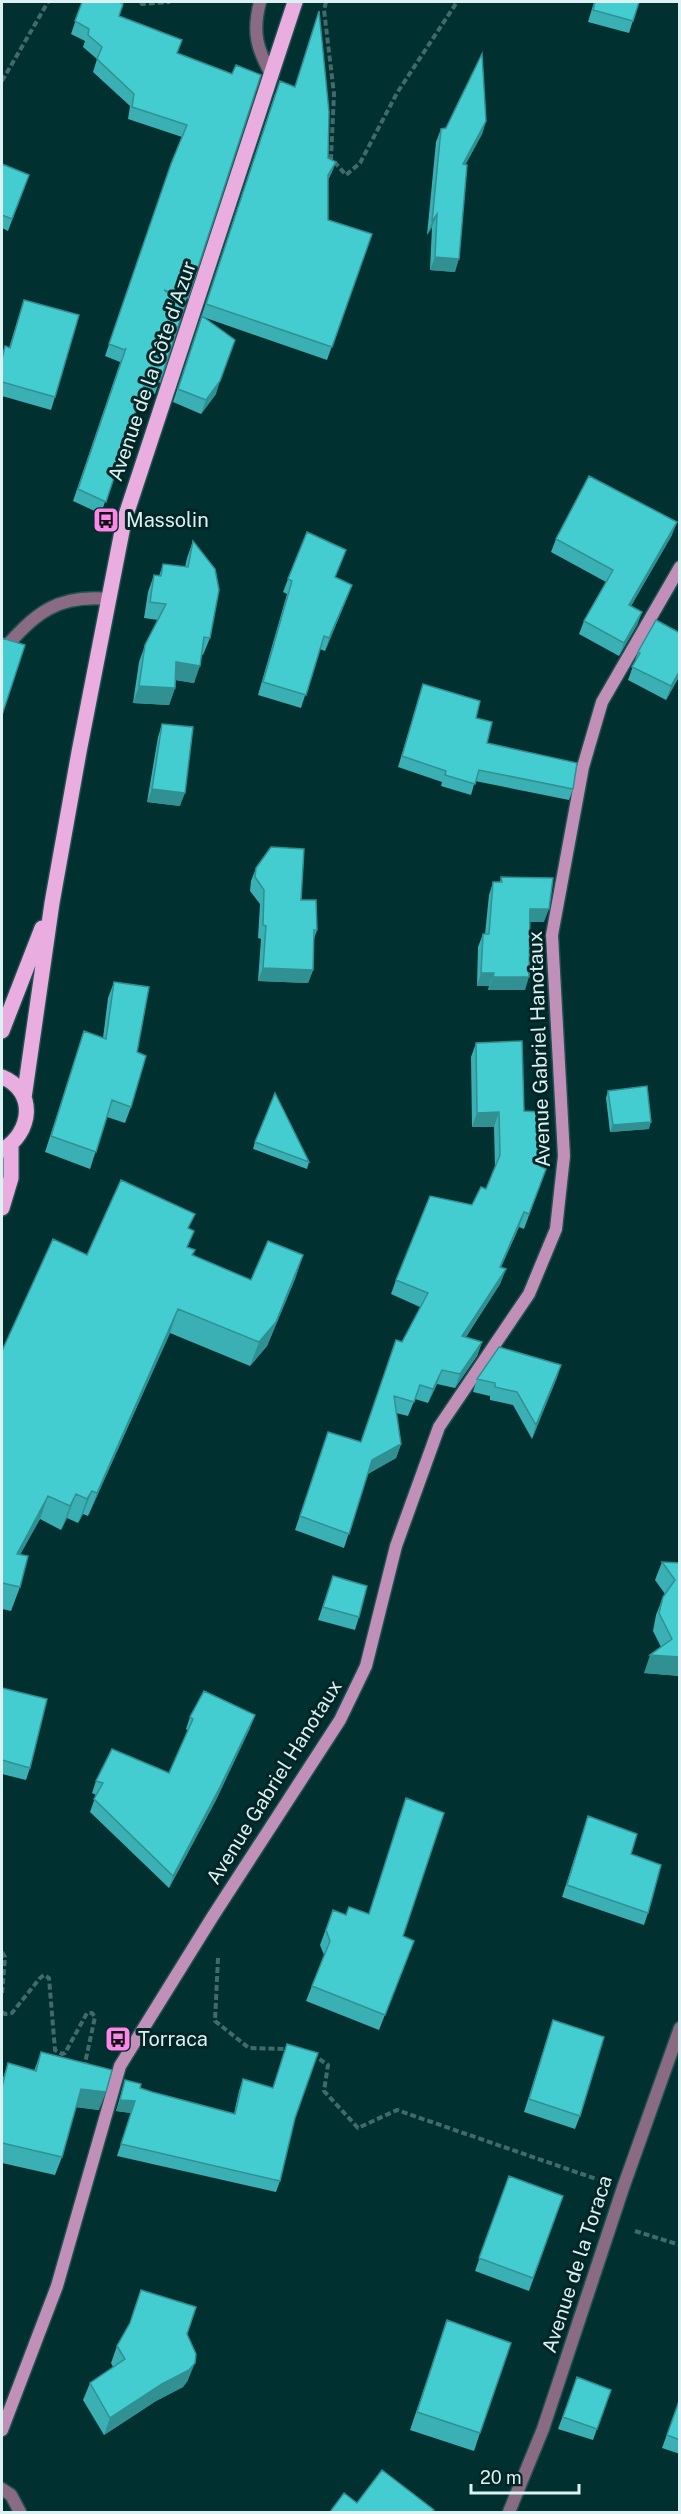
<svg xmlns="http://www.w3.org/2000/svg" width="681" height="2514" font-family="'Public Sans',sans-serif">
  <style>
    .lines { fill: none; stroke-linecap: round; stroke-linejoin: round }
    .lane-casing { stroke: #244f50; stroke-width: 15 }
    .street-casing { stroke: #244f50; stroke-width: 15 }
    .secondary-casing { stroke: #244f50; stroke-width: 15 }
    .primary-casing { stroke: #244f50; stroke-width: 18 }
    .path { stroke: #436a6b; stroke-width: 4; stroke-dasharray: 6 3; stroke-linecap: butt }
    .lane { stroke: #896b84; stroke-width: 12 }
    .street { stroke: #896b84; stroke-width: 12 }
    .secondary { stroke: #c090b8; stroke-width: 12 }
    .primary { stroke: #eaade0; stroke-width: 15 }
    .wall { fill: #3ab0b4 }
    .shaded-wall { fill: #309092 }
    .building { fill: #44cdd1; stroke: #309092; stroke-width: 1.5 }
    .labels { text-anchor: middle; stroke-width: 6; stroke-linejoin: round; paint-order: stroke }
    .street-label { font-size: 20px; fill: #dbf1f2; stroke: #032526 }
    .poi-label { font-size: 20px; fill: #dbf1f2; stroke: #032526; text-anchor: start }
  </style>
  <rect width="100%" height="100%" fill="#013031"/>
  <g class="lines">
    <!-- lane casing -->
    <g class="lane-casing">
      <path id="lane" d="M2 651C35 614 56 594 109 599
        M509 2512 543 2429 623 2188 680 2028"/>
    </g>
    <!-- street casing -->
    <g class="street-casing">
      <path id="street" d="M260 2C252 33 257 49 272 76
        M2 2489 11 2495 20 2512"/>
    </g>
    <!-- secondary casing -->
    <g class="secondary-casing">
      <path id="secondary" d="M2 2430 57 2286 120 2066 213 1916 340 1720 366 1666 396 1546 439 1427 529 1294 556 1229 564 1156 552 935 583 767 602 702 680 567"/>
    </g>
    <!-- primary casing -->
    <g class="primary-casing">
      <path id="primary" d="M2 1031 42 928
        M2 1077C37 1091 32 1133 2 1150
        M24 1098 52 903 79 752 124 521 295 2
        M2 1208 11 1178V1145"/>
    </g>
    <!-- path -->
    <path class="path" d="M141 2 142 4 170 2
      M326 2 324 10 334 94 331 158 346 175 360 163 397 93 457 2
      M2 81 48 2
      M2 1952 5 1957 2 1994
      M218 1958 215 2021 249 2048 288 2049
      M2 2012 5 2014 12 2013 40 1978 44 1975 49 1978 55 2050 62 2054 65 2053 87 2013H92L95 2017 85 2063 87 2067
      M312 2054 328 2065 324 2091 358 2128 397 2110 602 2181
      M635 2231 680 2245"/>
    <!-- lane -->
    <use href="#lane" class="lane"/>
    <!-- street -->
    <use href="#street" class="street"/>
    <!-- secondary -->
    <use href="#secondary" class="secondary"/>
    <!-- primary -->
    <use href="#primary" class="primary"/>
  </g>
  <!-- wall -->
  <path class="wall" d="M82 2 119 16 177 53 232 74 261 75 155 394 142 389 101 514 73 501 121 360 120 362 105 356 167 176 182 137 128 119 130 106 93 72 97 59 83 47 85 41 71 34Z
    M594 2H639L629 33 588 22Z
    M319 11 328 158 336 162 331 174 328 180V220L372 234 327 360 203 317 216 394 201 414 173 402 275 94 295 87Z
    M486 121 482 134 465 165 455 272 430 270 432 227 427 235 436 142 441 129Z
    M2 164 29 175 8 231 2 228Z
    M24 300 55 397 51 410 2 396V355L5 346 9 348Z
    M672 535 631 606 642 612 637 625 619 656 579 634 584 621 606 582 551 552 556 539Z
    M193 541 210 638 203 655H201L194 683 175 680V688L169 705 133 703 139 662 145 645 158 620 144 618 148 592 154 575 159 576 163 564 185 567 187 558Z
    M335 578 347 598 325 651 320 649 301 708 258 695 287 594 283 592 288 579Z
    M680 633V675L666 700 628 680 638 652Z
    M423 684 476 718 487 743 573 789 569 800 475 781 471 795 441 786 442 782 398 767Z
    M162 724 180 806 147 802 158 737Z
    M256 868 301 900 317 930 314 939 313 970 308 983 258 981 261 939 258 938 260 904 250 891 251 881Z
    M501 877 544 922H530L525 990H488L489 986H477L478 947 483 934H485L489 895 493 882H500Z
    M114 982 137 1052 131 1107 125 1123 107 1117 90 1169 45 1152 84 1031 103 1038 108 998Z
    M476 1043 524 1111 540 1166 546 1169 524 1229 519 1227 501 1267 506 1269 500 1284 466 1337 482 1342 477 1356 455 1388 437 1384 428 1403 415 1399 408 1416 396 1413 401 1444 396 1458 368 1474 344 1548 295 1530 328 1432 361 1442 420 1307 391 1294 396 1280 472 1205 486 1189 495 1168 494 1127H472L471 1057Z
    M608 1091 649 1129 610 1132 606 1098Z
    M255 1142 309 1162 307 1169 253 1149Z
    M189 1228 188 1247 193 1255 251 1280 303 1255 295 1279 267 1346 250 1366 170 1333 88 1516 83 1514 78 1523 67 1518 61 1530 40 1519 20 1554V1587L11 1611 2 1609V1351L87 1255Z
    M561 1365 532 1439 513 1405 490 1400V1396L473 1392 477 1379Z
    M662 1562 680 1563V1676L644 1673 661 1647 653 1631 656 1615 663 1597 665 1594 655 1580Z
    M333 1576 359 1617 355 1630 318 1620Z
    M2 1688 30 1768 26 1780 2 1774Z
    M190 1717 250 1728 216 1800 169 1888 90 1812 96 1795 92 1793 96 1781 169 1773 188 1731 186 1729Z
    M406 1798 403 1936 414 1941 379 2030 306 2001 324 1955 320 1945 333 1910 346 1915 369 1914Z
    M588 1816 631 1854 648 1913 644 1925 562 1897Z
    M553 2020 580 2116 575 2129 524 2112Z
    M41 2052 99 2110 76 2107 62 2157 55 2175 2 2163V2081L8 2063 34 2071Z
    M243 2079 295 2118 280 2181 276 2192 117 2156 131 2113 116 2111 125 2080 140 2088 152 2092 234 2114 239 2091Z
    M509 2176 563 2196 529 2291 475 2271Z
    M447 2320 480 2433 474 2451 410 2430Z
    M187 2334 188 2380 183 2387 156 2401 104 2435 83 2400 90 2383 113 2367 111 2363 117 2346Z
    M577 2377 611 2390 593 2440 558 2429Z
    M679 2401 680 2402V2454L662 2448Z"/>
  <!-- shaded-wall -->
  <path class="shaded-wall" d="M486 121 482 134 459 177 463 164Z
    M336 162 331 174 324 187 328 175Z
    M437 214 432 227 427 235 432 222Z
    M435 257 459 259 455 272 430 270Z
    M220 381 216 394 201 414 206 400Z
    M677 522 672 535 624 618 629 605Z
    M352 585 347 598 325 651 329 638Z
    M642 612 637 625 619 656 624 643Z
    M176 662 200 666 194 683 170 679Z
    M680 670V675L666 700 671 686Z
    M139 686 175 688 169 705 133 703Z
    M152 789 185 793 180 806 147 802Z
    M530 909H549L544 922H526Z
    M263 968 313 970 308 983 258 981Z
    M481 973H494L489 986H477Z
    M493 977H529L525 990H488Z
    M499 1112 494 1127H472L477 1113Z
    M651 1122 649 1129 610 1132 613 1125Z
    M524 1212 519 1227 495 1281 500 1267Z
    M303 1255 295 1279 267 1346 250 1366 259 1342Z
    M506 1269 500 1284 457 1350 462 1336Z
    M178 1309 170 1333 88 1516 97 1493Z
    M482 1342 477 1356 455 1388 460 1374Z
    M561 1365 557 1378 532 1439 536 1425Z
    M442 1370 437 1384 428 1403 433 1389Z
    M401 1444 396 1458 367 1474 372 1460Z
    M92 1491 83 1514 78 1523 87 1499Z
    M76 1494 67 1518 61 1530 70 1506Z
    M48 1496 40 1519 8 1577 17 1554Z
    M650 1655 680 1657V1676L644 1673Z
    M255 1715 250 1728 216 1800 169 1888 173 1876Z
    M81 2089 106 2092 99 2110 74 2107Z
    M120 2100 135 2101 131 2113 116 2111Z
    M195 2363 188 2380 183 2387 156 2401 104 2435 110 2418Z"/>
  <!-- building -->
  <path class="building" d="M82 2H119L123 4 119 16 182 40 177 53 232 74 236 65 261 75 188 298 164 290 185 305 160 382 147 377 106 502 78 489 126 348 125 350 109 344 171 164 187 125 132 107 134 94 97 59 102 47 88 35 89 29 75 21Z
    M595 2H639L633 21 593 10Z
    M319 11 329 112 328 158 336 162 328 175V220L372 234 332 347 206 304 280 81 295 87Z
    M482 54 486 121 463 164 467 165 459 259 435 257 437 214 432 222 441 129 446 128Z
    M2 164 29 175 12 219 2 215Z
    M24 300 79 315 55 397 2 382V359L5 346 10 348Z
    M202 316 235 340 220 381 206 400 178 389Z
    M589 476 677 522 629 605 642 612 624 643 584 621 613 570 556 539Z
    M307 532 346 550 335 577 352 585 329 638 324 636 306 695 263 682 292 581 288 579Z
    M193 541 215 569 219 590 210 638 204 637 200 666 176 662 175 688 139 686 145 645 166 604 150 602 154 575 161 576 163 564 188 567Z
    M656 620 680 633V670L671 686 632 667 640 653 638 652Z
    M2 638 25 645 2 715Z
    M423 684 480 701 476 718 492 722 487 743 577 763 573 789 479 770 475 784 445 775 446 771 402 756Z
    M162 724 193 727 185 793 152 789Z
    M271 847 304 849 301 900H316L317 930H314L313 970 263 968 266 926 263 925 264 890 255 877 256 868Z
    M501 877 553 878 549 909H530L529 977H493L494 973H481L483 934H489L493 882H502Z
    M114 982 149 987 137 1052 146 1056 131 1107 112 1100 96 1152 51 1136 84 1031 106 1039Z
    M522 1041 524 1111 539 1112 540 1166 546 1169 529 1214 524 1212 500 1267 506 1269 462 1336 482 1342 460 1374 442 1370 433 1389 420 1385 414 1402 394 1396 401 1444 372 1460 349 1534 300 1516 328 1432 361 1442 396 1340 402 1342 428 1293 396 1280 430 1196 472 1205 481 1187 486 1189 500 1155 499 1112 477 1113 476 1043Z
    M647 1086 651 1122 613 1125 608 1091Z
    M275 1093 309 1162 255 1142Z
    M121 1180 195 1214 188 1228 194 1231 187 1247 195 1250 192 1255 251 1280 268 1241 303 1255 276 1322 259 1342 178 1309 97 1493 92 1491 87 1499 76 1494 70 1506 48 1496 17 1554 28 1556 20 1587 2 1583V1351L53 1239 87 1255Z
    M499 1347 561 1365 536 1425 517 1392 495 1387V1383L477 1379Z
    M662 1562 680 1563V1657L650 1655 672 1639 659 1613 663 1597 675 1580Z
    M333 1576 367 1586 359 1617 323 1607Z
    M2 1688 47 1699 30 1768 2 1760Z
    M204 1691 255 1715 220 1787 173 1876 94 1799 103 1783 96 1781 112 1749 169 1773 193 1719 190 1717Z
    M406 1798 444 1813 403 1936 414 1941 385 2015 312 1986 330 1941 326 1930 333 1910 346 1915 349 1907 369 1914Z
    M588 1816 637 1834 631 1854 661 1865 648 1913 567 1885Z
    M553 2020 604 2037 580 2116 529 2099Z
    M287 2044 318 2053 295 2118 280 2181 121 2144 135 2101 120 2100 125 2080 141 2084 140 2088 152 2092 235 2114 243 2079 273 2088Z
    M41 2052 112 2070 106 2092 81 2089 62 2157 2 2143V2087L8 2063 36 2071Z
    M509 2176 563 2196 533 2278 479 2258Z
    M141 2290 196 2307 187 2334 196 2354 195 2363 189 2370 162 2384 110 2418 90 2383 125 2359 117 2346 130 2323Z
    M447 2320 511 2343 480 2433 417 2412Z
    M577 2377 611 2390 597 2429 563 2417Z
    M679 2401 680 2402V2440L667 2435Z
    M382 2470 434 2510 431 2512H330L344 2493 357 2503Z"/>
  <!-- icons -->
  <defs>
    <g id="bus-square" transform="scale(1.35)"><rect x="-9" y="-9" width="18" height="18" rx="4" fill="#f988e9" stroke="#032526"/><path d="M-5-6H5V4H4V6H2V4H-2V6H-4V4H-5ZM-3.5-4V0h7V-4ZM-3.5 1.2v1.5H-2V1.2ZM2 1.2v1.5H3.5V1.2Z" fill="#111"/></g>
  </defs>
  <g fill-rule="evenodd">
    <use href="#bus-square" x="106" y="520"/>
    <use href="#bus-square" x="118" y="2039"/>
  </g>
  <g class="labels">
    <!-- street labels -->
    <g class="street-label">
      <text transform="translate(152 371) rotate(-71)" y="7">Avenue de la Côte d'Azur</text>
      <text transform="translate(539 1049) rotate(-92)" y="7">Avenue Gabriel Hanotaux</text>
      <text transform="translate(274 1782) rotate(-58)" y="7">Avenue Gabriel Hanotaux</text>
      <text transform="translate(577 2264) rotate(-72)" y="7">Avenue de la Toraca</text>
    </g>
    <!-- poi labels -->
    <g class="poi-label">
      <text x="126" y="527">Massolin</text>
      <text x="138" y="2046">Torraca</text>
    </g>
  </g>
  <!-- border -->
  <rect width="681" height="2514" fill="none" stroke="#dbf1f2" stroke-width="6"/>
  <!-- scale -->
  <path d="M471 2484v9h108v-9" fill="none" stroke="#dbf1f2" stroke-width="3"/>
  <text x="480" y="2484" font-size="18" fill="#dbf1f2" stroke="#032526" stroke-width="4.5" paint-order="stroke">20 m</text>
</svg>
